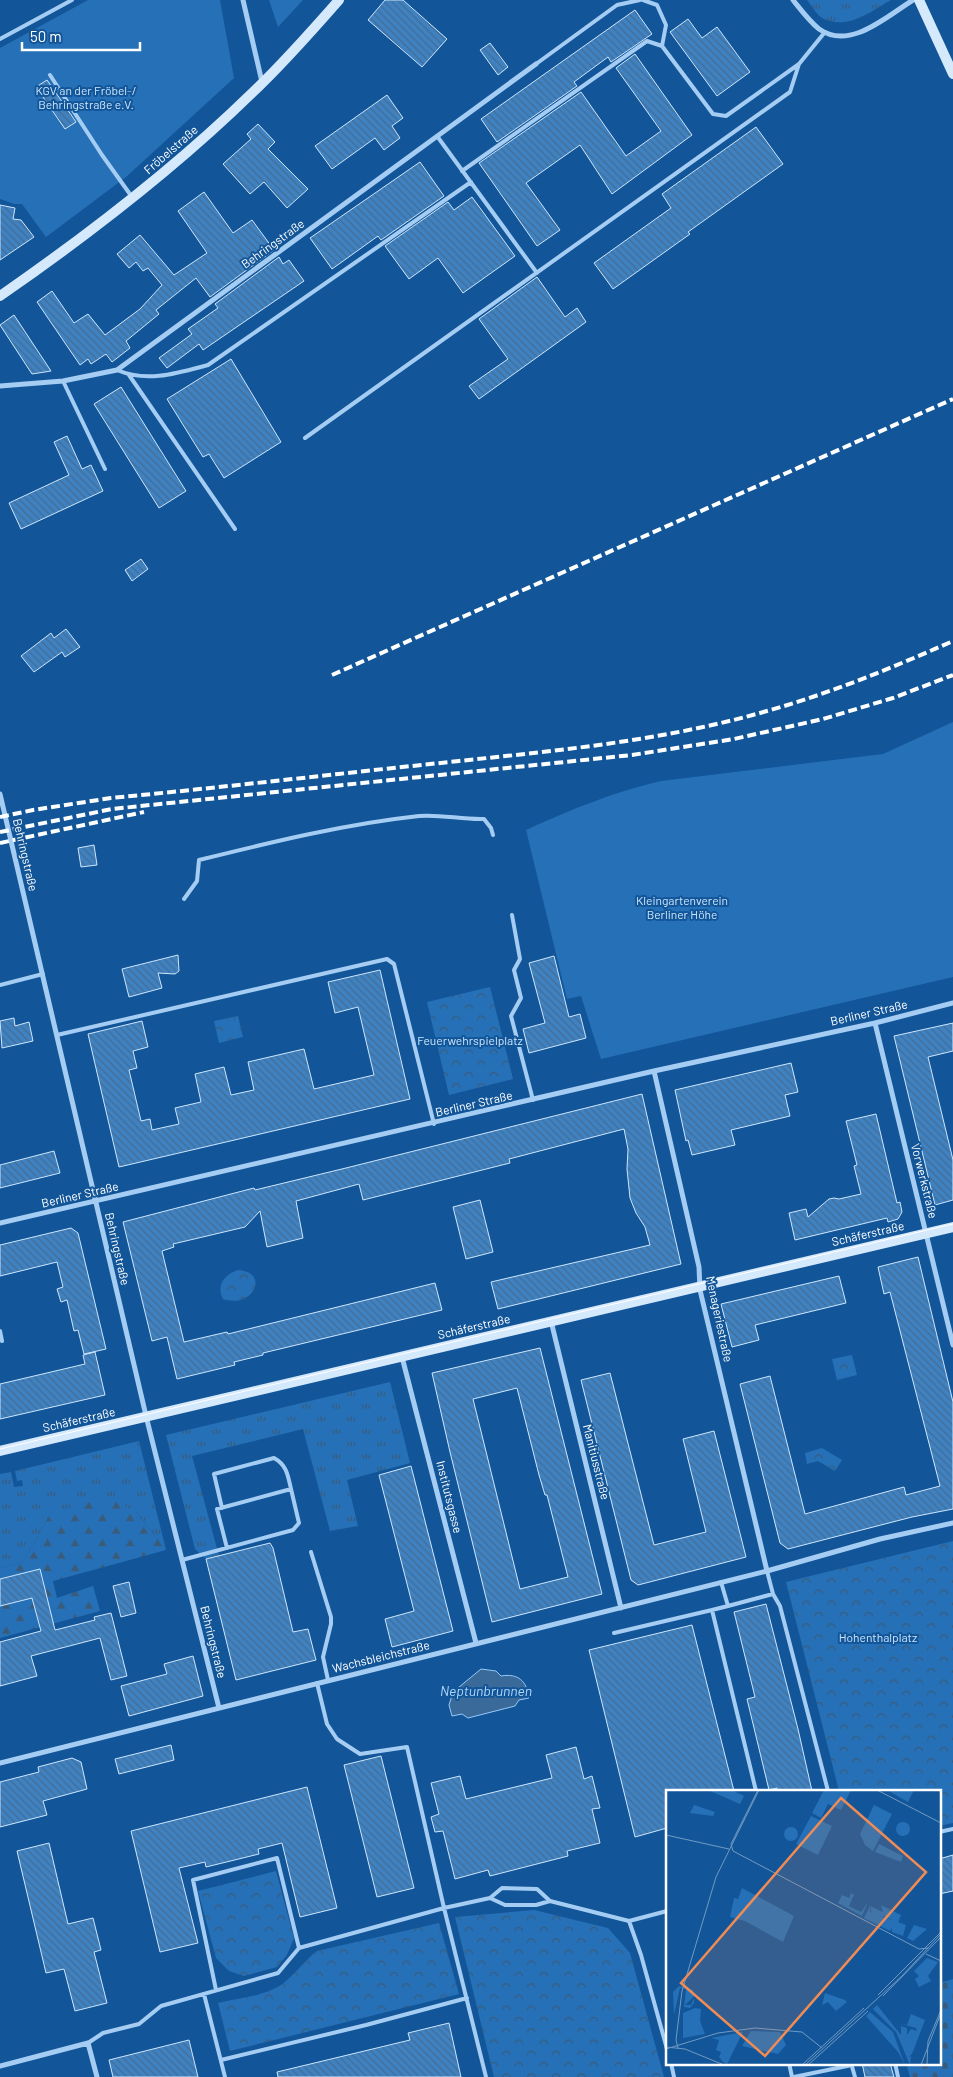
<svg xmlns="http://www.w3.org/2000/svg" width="953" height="2077" font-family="Barlow,sans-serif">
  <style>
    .grass { fill: url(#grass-tufts) }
    .forest { fill: url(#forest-firs) }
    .cemetery { fill: url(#cemetery-stones) }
    .park { fill: url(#park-crowns) }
    .garden { fill: #2570b7 }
    .water { fill: #3a6a9a; stroke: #97c9f6 }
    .building { fill: url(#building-back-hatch); stroke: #cde6fd; fill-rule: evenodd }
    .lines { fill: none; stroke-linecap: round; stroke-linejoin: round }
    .lane { stroke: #a5cdf3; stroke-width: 4 }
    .street { stroke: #a5cdf3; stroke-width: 5 }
    .secondary { stroke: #d5e9fd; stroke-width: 10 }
    .tram { stroke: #fff; stroke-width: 1 }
    .rail { stroke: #fff; stroke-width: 4; stroke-dasharray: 9 4; stroke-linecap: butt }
    .labels { text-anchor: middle; stroke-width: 4; stroke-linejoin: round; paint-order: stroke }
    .park-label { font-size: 12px; fill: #cde6fd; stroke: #125699 }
    .street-label { font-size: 12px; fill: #fff; stroke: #125699 }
    .water-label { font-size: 14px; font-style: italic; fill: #b2d7fa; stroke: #125699 }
    .inset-road { fill: none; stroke: #719ac2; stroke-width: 1 }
    .view { fill: #ef8b55; fill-opacity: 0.15; stroke: #ef8b55; stroke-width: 2.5 }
    .inset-edge { fill: none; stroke: #fff; stroke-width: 2.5 }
  </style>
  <defs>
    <pattern id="grass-tufts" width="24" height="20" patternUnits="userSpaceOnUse" patternTransform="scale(1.25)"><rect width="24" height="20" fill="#2570b7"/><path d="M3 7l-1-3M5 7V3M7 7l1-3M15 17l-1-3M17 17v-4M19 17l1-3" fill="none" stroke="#3a5c7c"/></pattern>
    <pattern id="forest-firs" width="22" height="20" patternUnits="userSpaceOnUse" patternTransform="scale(1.25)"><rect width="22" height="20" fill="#2570b7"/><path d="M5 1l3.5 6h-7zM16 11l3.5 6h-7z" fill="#3a5c7c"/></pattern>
    <pattern id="cemetery-stones" width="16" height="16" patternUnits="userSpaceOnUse" patternTransform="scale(1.25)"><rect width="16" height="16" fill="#2570b7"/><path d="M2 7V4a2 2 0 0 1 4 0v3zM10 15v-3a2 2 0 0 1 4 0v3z" fill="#3a5c7c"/></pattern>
    <pattern id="park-crowns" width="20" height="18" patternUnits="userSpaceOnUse" patternTransform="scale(1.25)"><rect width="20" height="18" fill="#2570b7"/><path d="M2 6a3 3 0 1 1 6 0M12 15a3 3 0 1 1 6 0" fill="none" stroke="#3a5c7c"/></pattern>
    <pattern id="building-back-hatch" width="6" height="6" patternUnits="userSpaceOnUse" patternTransform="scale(1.25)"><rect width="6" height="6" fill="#3f82c2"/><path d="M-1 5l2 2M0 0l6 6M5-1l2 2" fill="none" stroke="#446c93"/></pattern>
  </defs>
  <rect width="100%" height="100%" fill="#125699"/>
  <!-- grass -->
  <path class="grass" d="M807 0H891C870 12 847 31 822 18 816 14 811 5 807 0Z
    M390 1382 410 1463 347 1480 358 1526 330 1531 303 1429 192 1456 219 1556 206 1559 195 1549 166 1435Z
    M139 1441 166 1550 136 1512 51 1513 23 1562 0 1568V1474L11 1472 14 1487 23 1486 22 1480 17 1481 15 1471Z"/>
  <!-- forest -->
  <path class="forest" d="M107 1497 136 1512 166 1550 53 1581 57 1598 93 1586 100 1611 0 1638V1568L23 1562 51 1513Z"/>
  <!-- cemetery -->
  <path class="cemetery" d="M953 1979V2077H910L906 2063H939V1983Z"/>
  <!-- park -->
  <path class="park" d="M490 987 513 1079 449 1095 427 1002Z
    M238 1016 243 1037 219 1043 214 1021Z
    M238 1270C270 1272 254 1309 223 1299 216 1285 224 1275 238 1270Z
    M852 1355 857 1375 837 1380 832 1359Z
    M822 1448 842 1460 835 1471 818 1461 807 1464 805 1453Z
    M953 1541V1823L939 1826V1791H839L786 1582Z
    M276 1871 294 1938 287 1955 277 1967 244 1976 229 1971 216 1958 198 1891Z
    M534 1910 608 1928 630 1953 664 2077H494L455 1917Z
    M439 1923 459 1994 230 2051 218 2003C239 1998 269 1996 286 1981 297 1972 305 1960 317 1951Z"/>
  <!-- garden -->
  <path class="garden" d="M88 0H220L234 78 126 177 46 237 22 204H14L0 199V48Z
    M269 0H303L278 27Z
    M953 722V977L601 1059 581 996 567 999 526 830C570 810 613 792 661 781L883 754Z"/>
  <!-- water -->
  <path class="water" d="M481 1669 496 1671 501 1676C518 1673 527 1681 529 1698L519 1700 515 1706 468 1718 462 1714 452 1716 449 1705 453 1692Z"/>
  <!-- building -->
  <path class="building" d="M385 0H403L447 39 422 67 368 20Z
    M635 10 652 34 611 62 608 57 574 82 577 86 497 142 481 119Z
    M688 19 702 38 717 27 750 72 717 96 670 32Z
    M490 43 508 67 498 75 480 50Z
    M635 54 692 135 612 194 580 145 526 183 560 230 537 246 479 163 581 92 626 156 661 131 616 68Z
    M47 80 76 122 65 129 36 87Z
    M387 95 403 118 392 126 400 138 384 150 375 138 332 169 315 146Z
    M258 124 275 142 268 149 308 189 287 208 264 182 250 194 223 164 251 139 247 134Z
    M756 127 783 164 688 232 690 234 613 289 594 263 671 208 662 194Z
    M420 162 444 196 381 240 378 236 332 269 310 238Z
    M204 192 233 233 252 220 274 250 210 297 196 278 156 310 159 314 126 341 130 348 112 362 106 354 91 364 88 359 80 365 37 302 52 291 74 323 88 314 105 335 140 309 162 285 148 268 143 271 136 262 129 268 117 254 140 235 174 275 207 253 178 211Z
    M472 197 515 256 463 293 438 258 409 279 385 246 448 202 454 210Z
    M0 205 15 208 13 219 21 220 34 237 0 260Z
    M279 257 283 264 289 260 304 281 203 350 199 344 167 368 159 358 192 334 188 329 218 308 215 304Z
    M537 277 565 317 577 308 586 322 479 399 469 386 508 359 479 319Z
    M14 315 51 371 32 374 0 325Z
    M231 359 281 442 224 478 209 454 203 457 167 399Z
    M121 387 186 491 159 508 94 404Z
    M67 436 82 469 91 465 103 491 21 529 9 503 69 475 54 442Z
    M141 559 148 569 132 581 125 570Z
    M66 629 80 647 65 657 62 652 34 672 21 656 51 633 54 638Z
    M94 845 97 865 81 867 78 848Z
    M178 955 179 971 175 974 158 973 162 988 129 997 122 969Z
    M554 956 569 1017 580 1014 586 1038 529 1053 523 1029 545 1023 529 963Z
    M380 970 410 1099 119 1167 88 1034 142 1021 148 1047 133 1051 137 1068 129 1070 141 1121 150 1119 152 1130 179 1124 175 1108 201 1102 195 1074 224 1067 231 1095 254 1090 248 1062 304 1049 314 1089 374 1075 358 1007 335 1013 328 982Z
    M14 1018 15 1026 29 1022 33 1041 2 1048 0 1021Z
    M953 1023V1051L928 1057 953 1160V1200L935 1205 894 1036Z
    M791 1063 798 1092 785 1095 790 1116 731 1130 735 1145 692 1155 688 1140 686 1141 675 1090Z
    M642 1094 681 1264 498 1309 491 1282 650 1245 645 1227 636 1213 630 1198 627 1169 628 1149 624 1129 509 1159 510 1163 363 1200 359 1184 296 1201 303 1238 267 1247 260 1211 245 1227 173 1244 174 1247 162 1251 184 1342 227 1332 228 1334 435 1283 442 1310 263 1353V1355L234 1362 235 1365 177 1379 167 1337 152 1341 123 1222 254 1188 255 1190 346 1168Z
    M876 1114 897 1203 900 1202 902 1212 898 1219 888 1222 887 1218 795 1240 789 1213 806 1209 808 1217 829 1199 834 1198 839 1199 861 1194 854 1166 857 1165 846 1121Z
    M54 1151 60 1173 0 1188V1165Z
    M480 1200 493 1252 466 1259 453 1207Z
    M71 1228 78 1233 106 1349 84 1354 78 1330 74 1331 67 1300 61 1302 57 1289 63 1287 57 1262 0 1276V1245Z
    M918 1257 953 1402V1509L912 1517 788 1549 780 1543 740 1384 770 1376 805 1514 904 1487 906 1495 940 1486 890 1292 884 1294 878 1267Z
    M839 1276 846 1303 755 1325 759 1340 732 1347 721 1304Z
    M540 1348 602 1594 492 1622 450 1452 432 1373ZM517 1388 539 1475 545 1495H547L568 1577 520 1589 473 1399Z
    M95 1352 105 1395 0 1419V1384L85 1364 83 1355Z
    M610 1373 654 1545 706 1532 683 1439 714 1431 746 1557 638 1585 631 1580 581 1380Z
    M411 1466 453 1631 392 1647 385 1619 414 1611 379 1475Z
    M270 1543 273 1548 293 1632 308 1629 316 1660 236 1680 206 1559Z
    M40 1569 55 1630 95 1620 94 1617 111 1613 127 1676 111 1680 100 1638 31 1656 37 1676 0 1686V1642L41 1631 32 1598 0 1606V1579Z
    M129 1582 136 1613 121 1617 113 1586Z
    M766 1604 798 1729 812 1791H777V1788L769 1790 747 1699 755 1697 734 1612Z
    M692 1625 734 1791H667V1828L635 1837 589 1650Z
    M193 1656 203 1696 129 1716 121 1686 167 1674 164 1664Z
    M171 1745 174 1760 119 1774 115 1759Z
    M576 1747 584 1779 592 1776 600 1808 592 1809 600 1843 567 1851 568 1856 490 1876 488 1870 455 1879 443 1831 435 1832 431 1817 439 1814 431 1783 460 1776 466 1799 552 1778 546 1755Z
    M381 1756 414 1888 377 1897 344 1765Z
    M72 1758 81 1762 87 1789 43 1801 47 1815 0 1827V1782L39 1772 38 1767Z
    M307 1787 337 1908 300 1917 282 1843 258 1849 259 1854 206 1867 205 1862 179 1868 198 1943 160 1952 131 1831Z
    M49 1843 68 1924 93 1918 101 1950 94 1952 107 2003 75 2011 64 1969 46 1973 17 1851Z
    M953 1855V1891L939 1894V1859Z
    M449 2023 461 2077H278L277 2072 410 2040 408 2033Z
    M189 2040 198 2077H113L109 2060Z
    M862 2063H890L894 2077H865Z"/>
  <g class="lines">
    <!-- lane -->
    <path class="lane" d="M643 0 657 5 666 25 662 46
      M0 39 72 0
      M536 64 617 5 640 0
      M50 75 102 155 132 197
      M437 136 537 273
      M462 171 647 41 662 46 713 114 726 116 799 64 825 32
      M117 370C147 383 178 373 208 365L471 182
      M129 375 235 529
      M63 381 105 469
      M305 438 790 92 799 64
      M184 899 197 881 199 860C272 842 345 824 419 816 440 814 463 820 484 819L491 828 493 835
      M512 915 520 959 514 970 521 998 511 1016 533 1100
      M0 985 43 974
      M57 1035 387 959 394 964 434 1124
      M0 1331 2 1341
      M222 1508 214 1474 274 1458C287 1465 288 1476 291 1489
      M311 1552 331 1617V1624L323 1657 328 1680
      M182 1560 293 1530 299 1523 291 1489 217 1509 227 1548
      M767 1571 773 1594 780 1606 828 1791
      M721 1582 728 1606 712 1610 756 1791
      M728 1606 773 1594
      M614 1633 712 1610
      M317 1683 327 1724 337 1739 360 1754 407 1747 444 1908 486 2077
      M939 1832 953 1829
      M490 1898 505 1905H536L550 1901
      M667 1911 629 1921 641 1955 667 2049
      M216 1990 193 1880 277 1858 299 1948
      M204 1994 225 2077
      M88 2043 103 2033 139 2024 161 2006 278 1973 299 1948 444 1908 490 1898 502 1888 537 1889 550 1901 629 1921
      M221 2060 366 2025 467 1998
      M671 2063 674 2077
      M789 2063 792 2077
      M851 2063 855 2077
      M895 2063 898 2077
      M794 2077 852 2065"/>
    <!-- street -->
    <path class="street" d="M243 0 262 82
      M793 0C801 10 809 21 819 29 850 51 887 16 913 0
      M0 386 63 381 117 370 536 64
      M0 794 147 1420 219 1708
      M875 1023 953 1345
      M654 1071 699 1267 700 1290 767 1571
      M0 1223 654 1071 875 1023 953 1003
      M551 1321 621 1608
      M402 1357 476 1643
      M0 1763 767 1571 880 1539 953 1523
      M0 2066 88 2043 97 2077"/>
    <!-- secondary -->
    <path class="secondary" d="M919 0 953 74
      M0 296C88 235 174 169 251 94 282 65 311 32 339 0
      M0 1451 953 1227"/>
    <!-- tram -->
    <path class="tram" d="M0 1449 953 1224"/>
    <!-- rail -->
    <path class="rail" d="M332 675 953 399
      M0 817 33 810 111 798C227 787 343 773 459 761 563 750 667 740 767 711 831 693 892 668 953 641
      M0 832 112 809 632 755 734 739 823 719 893 698 953 675
      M0 843 144 812"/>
  </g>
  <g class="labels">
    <!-- park labels -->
    <g class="park-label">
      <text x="86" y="95">KGV an der Fröbel-/<tspan x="86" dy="14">Behringstraße e.V.</tspan></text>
      <text x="682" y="905">Kleingartenverein<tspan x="682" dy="14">Berliner Höhe</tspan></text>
      <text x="470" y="1045">Feuerwehrspielplatz</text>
      <text x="878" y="1642">Hohenthalplatz</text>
    </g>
    <!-- street labels -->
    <g class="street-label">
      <text transform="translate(171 150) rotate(-41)" y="4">Fröbelstraße</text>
      <text transform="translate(273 244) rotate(-36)" y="4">Behringstraße</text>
      <text transform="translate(25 855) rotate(77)" y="4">Behringstraße</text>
      <text transform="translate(869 1013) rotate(-13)" y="4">Berliner Straße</text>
      <text transform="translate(474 1104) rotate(-13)" y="4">Berliner Straße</text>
      <text transform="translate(924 1181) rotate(76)" y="4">Vorwerkstraße</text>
      <text transform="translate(80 1195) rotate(-13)" y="4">Berliner Straße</text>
      <text transform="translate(868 1234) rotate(-13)" y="4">Schäferstraße</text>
      <text transform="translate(117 1249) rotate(77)" y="4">Behringstraße</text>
      <text transform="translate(719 1319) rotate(78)" y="4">Menageriestraße</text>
      <text transform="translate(474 1327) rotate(-13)" y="4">Schäferstraße</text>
      <text transform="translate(79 1420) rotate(-13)" y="4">Schäferstraße</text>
      <text transform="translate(596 1462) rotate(76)" y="4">Manitiusstraße</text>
      <text transform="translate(449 1497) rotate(76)" y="4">Institutsgasse</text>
      <text transform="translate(213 1642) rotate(76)" y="4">Behringstraße</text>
      <text transform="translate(381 1657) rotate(-14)" y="4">Wachsbleichstraße</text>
    </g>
    <!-- water labels -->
    <g class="water-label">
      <text x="486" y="1696">Neptunbrunnen</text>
    </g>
  </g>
  <!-- overview -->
  <g transform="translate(666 1790)">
    <rect width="275" height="275" fill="#125699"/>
    <path d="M42 0H66L78 6 74 14ZM28 15 49 22 47 26 24 23ZM118 44a7 7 0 1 1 14 0a7 7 0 1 1-14 0ZM185 103 188 105 183 116 195 122 202 112 196 126 172 113 176 105 183 108ZM204 116V122L240 135 237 146 226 142V138L224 141 198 128ZM248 135 261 139 247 151 241 148ZM13 196 27 200 28 206 19 215H25L28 208V213L24 218 18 217 20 199 14 198 8 225 7 202ZM159 203 179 210 181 212 170 221 162 212 156 215ZM211 215 235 245V236L241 238V245L245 239 251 241 250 238 235 234 241 235 245 224 259 230 246 264 242 267 245 266 244 275 230 242 207 219ZM204 222 227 242 239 275 232 262 200 226Z" fill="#2570b7"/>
    <path d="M215 115 235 125 232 133 218 126 212 128 206 125 204 116 217 122Z" fill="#2570b7"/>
    <path d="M158 0H185L175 20 162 14 155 28 146 23ZM221 0H248L242 12Z" fill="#2570b7"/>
    <path d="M208 15 226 24 207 61 199 55 194 44ZM145 26 166 36 152 65 130 54ZM230 39a7 7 0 1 1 14 0a7 7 0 1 1-14 0ZM213 54 237 66 235 72 209 62ZM261 168 272 172 262 186 265 191 253 197 249 189 253 186 248 181Z" fill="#2570b7"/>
    <path d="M76 98 128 126 117 152 79 131 64 127 68 108 72 109ZM29 218 35 219 34 231 39 244 17 248V223ZM85 241 114 242 120 255 112 264 76 256ZM77 242 61 274 57 272 53 267 55 262 50 260 53 250 45 248Z" fill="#2570b7"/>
    <path class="inset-road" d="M92 0 65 54 67 61 253 159 262 158M211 0 275 33M0 45 63 59M260 164 275 171M212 205 275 142M217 206 275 147M0 257 19 259 58 275M12 258 10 250 16 201 50 87 93 0M0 259 52 243 89 238 136 242 156 258M136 275 198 218M139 275 236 186 275 144M142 275 202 221M255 275 275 223M261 275 262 251 275 220"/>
    <path class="view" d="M175 8 260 82 99 266 15 193Z"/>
    <rect width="275" height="275" class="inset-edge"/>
  </g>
  <!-- scale -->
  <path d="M22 42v8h118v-8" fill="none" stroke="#ffffff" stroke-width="2.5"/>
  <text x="30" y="42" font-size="15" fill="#ffffff" stroke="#125699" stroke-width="4" paint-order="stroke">50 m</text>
</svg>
